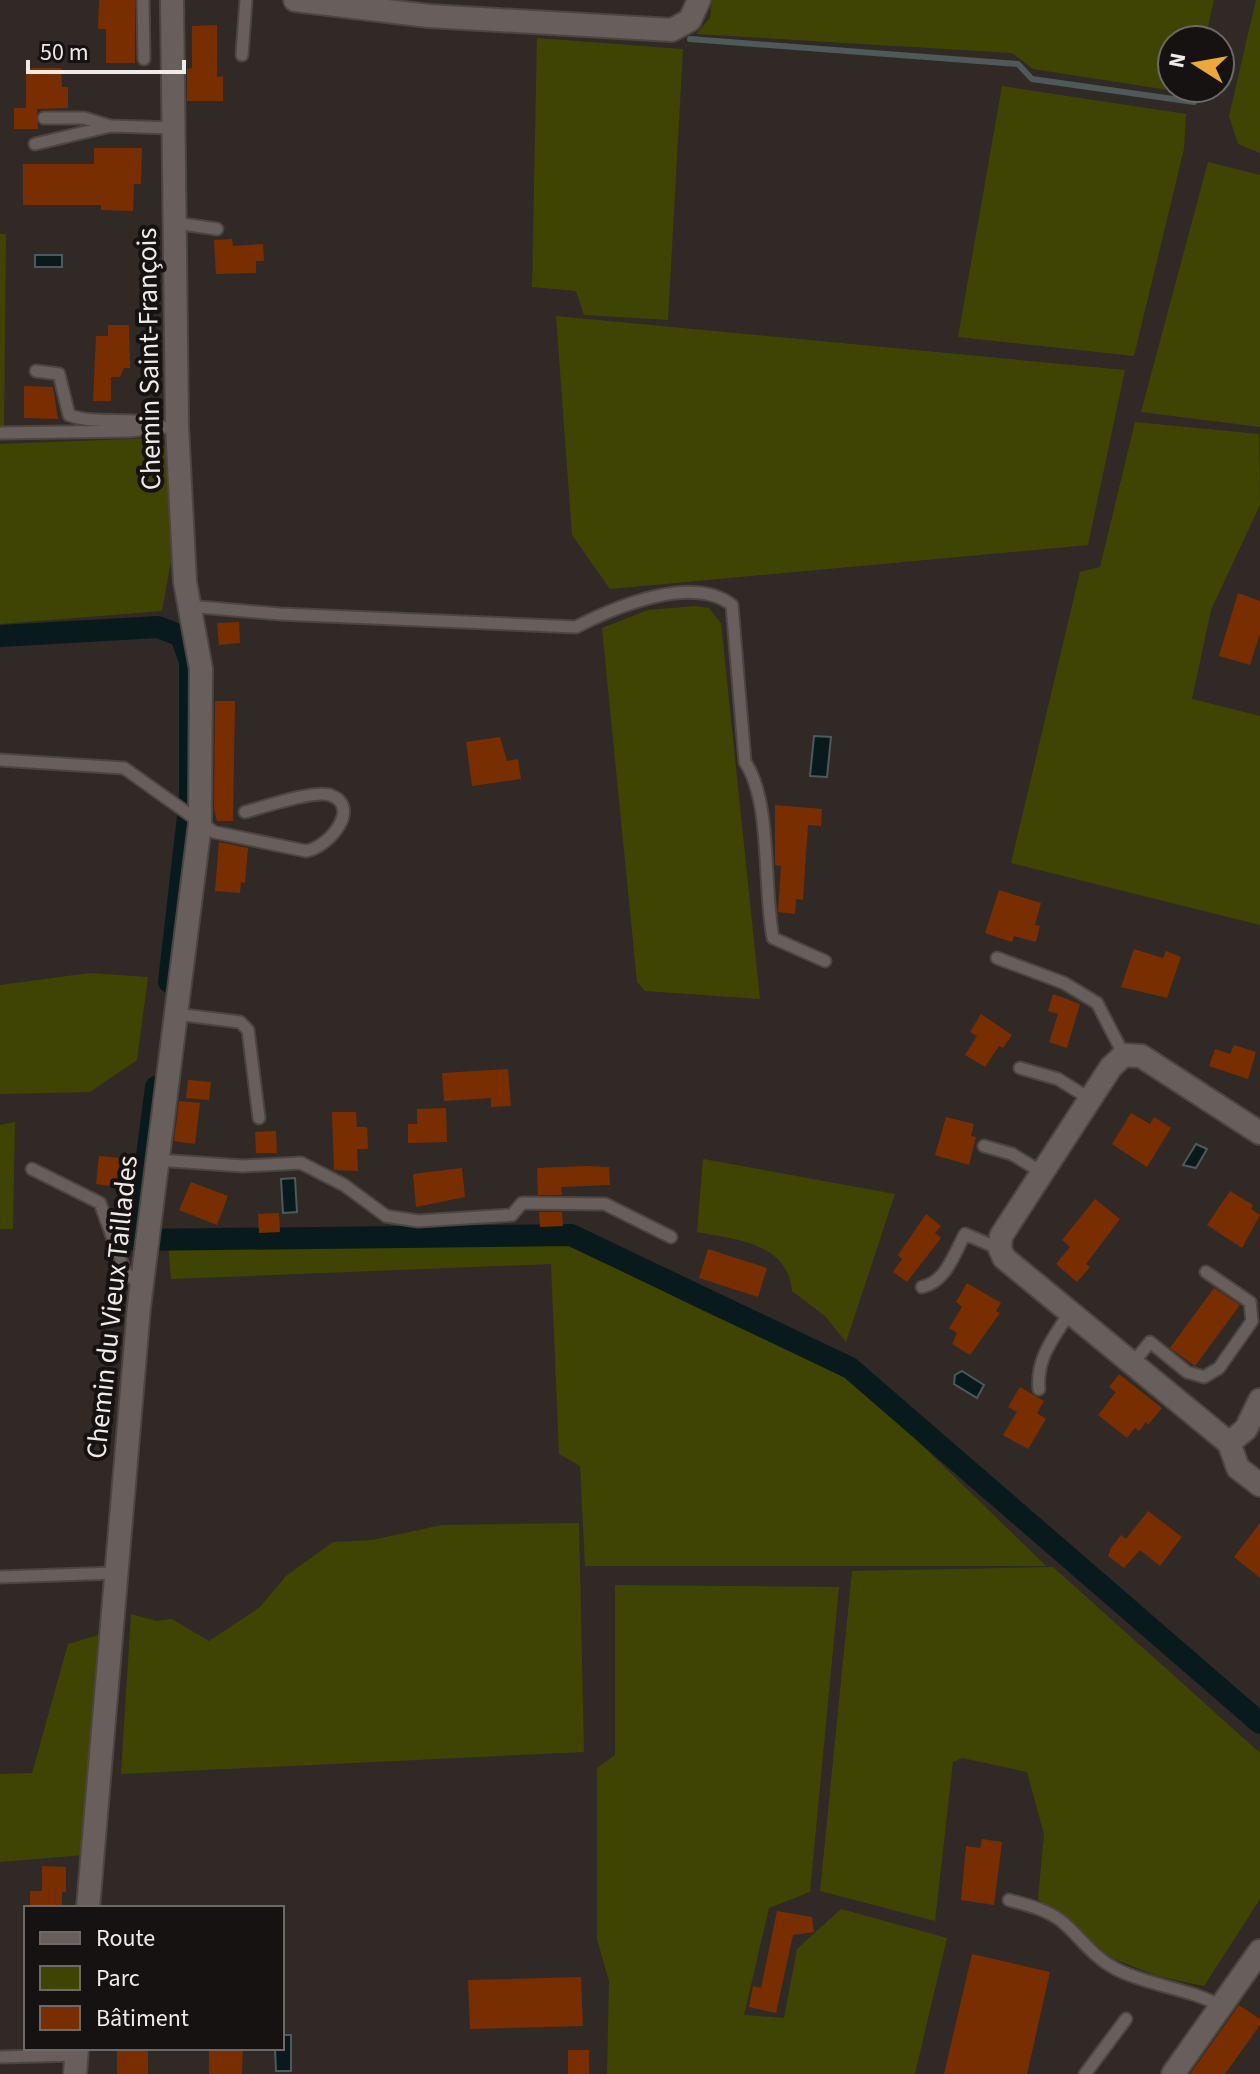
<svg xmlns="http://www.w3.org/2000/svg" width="1260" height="2074" font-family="'Source Sans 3',sans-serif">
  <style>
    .green { fill: #404403 }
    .water { fill: #091a1c; stroke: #4e595a; stroke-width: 2 }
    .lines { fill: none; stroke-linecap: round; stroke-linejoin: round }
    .stream { stroke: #4e595a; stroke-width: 6 }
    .canal { stroke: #091a1c; stroke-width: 22 }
    .building { fill: #792e01 }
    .service-casing { stroke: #4c4643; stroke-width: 15 }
    .minor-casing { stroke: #4c4643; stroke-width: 26 }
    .service { stroke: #685f5c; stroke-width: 11 }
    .minor { stroke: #685f5c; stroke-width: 22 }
    .labels { text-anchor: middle; stroke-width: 8; stroke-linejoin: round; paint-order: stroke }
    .street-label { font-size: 28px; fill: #f0ebe9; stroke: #161211 }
  </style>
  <rect width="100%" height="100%" fill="#312926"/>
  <!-- green -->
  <path class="green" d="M712 0H1214L1205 40H1172V88H1195L1194 94 1033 69 1012 53 696 34 710 18Z
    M1256 0H1260V153L1238 144 1229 116Z
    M537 38 683 49 668 320 584 315 576 291 532 287Z
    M1002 86 1186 114 1184 149 1134 356 958 337Z
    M1208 162 1260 175V427L1141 412Z
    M0 234H6L4 427H0Z
    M556 316 1125 370 1088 545 610 589 572 535Z
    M1135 422 1259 434 1260 505 1211 610 1192 699 1260 716V925L1011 863 1080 572 1100 567Z
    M154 438 168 449 171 561 162 611 0 624V444Z
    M695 606 709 608 721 623 760 999 645 991 637 982 602 628 648 610Z
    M90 973 148 977 137 1060 90 1092 0 1094V985Z
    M15 1122 13 1229H0V1125Z
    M703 1159 895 1194 846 1342 825 1316 792 1291C788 1243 735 1239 697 1232Z
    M564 1241 701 1310 854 1379 1046 1566H585L580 1466 559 1454 551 1264 171 1279 168 1243Z
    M579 1523 584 1752 121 1774 131 1614 156 1621 172 1619 209 1641 260 1607 286 1576 333 1542 372 1540 442 1525Z
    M1053 1567 1260 1753V1899L1204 1986 1157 1976 1112 1958 1038 1899 1044 1834 1027 1772 962 1758 953 1762 935 1921 820 1891 852 1571Z
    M615 1585 839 1587 810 1892 769 1908 744 2015 784 2018 797 1949 841 1909 947 1938 915 2074H607L609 1981 597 1939V1768L615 1755Z
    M98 1635 84 1855 0 1862V1774L32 1773 68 1644Z"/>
  <!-- water -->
  <path class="water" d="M35 255H62V267H35Z
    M814 736 831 737 827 777 810 776Z
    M1196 1144 1207 1149 1196 1168 1183 1165Z
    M295 1178 297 1212 283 1213 281 1179Z
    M962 1371 984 1385 977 1398 954 1384 955 1375Z
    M282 2035H291V2071H276L275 2048H282Z"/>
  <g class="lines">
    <!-- stream -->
    <path class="stream" d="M690 39 1018 64 1032 79 1194 102"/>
    <!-- canal -->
    <path class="canal" d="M0 636 158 627 181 636 190 662V799L169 982
      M156 1087 136 1240 571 1235 850 1368 1260 1723"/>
  </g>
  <!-- building -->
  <path class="building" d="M99 0H135V63H106V29H98Z
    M217 25V77L223 76V101H187V69L192 68V26Z
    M26 68H61L62 87H68V108L37 109 38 129H14V108H26Z
    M94 148H142L141 184H134L133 211 101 210V205H23V164H94Z
    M232 239 233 246 263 244 264 261H256V273L216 274 214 240Z
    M108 325H129L130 368H124L120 377H111V401H93L96 336H108Z
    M24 386 53 387 58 419 24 418Z
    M1238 593 1260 601V633L1250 665 1219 656Z
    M239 622 240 643 219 645 217 623Z
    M215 701H235L233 821H217L214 809Z
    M500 737 507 761 518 759 521 779 472 786 466 742Z
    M775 805 822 809 821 826 808 825 803 900 796 899 795 914 778 912 781 866 775 865Z
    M219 842 248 848 245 883 241 882 240 893 215 891Z
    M999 890 1041 903 1035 925 1040 926 1036 942 1014 936 1012 942 985 933Z
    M1134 949 1163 958 1166 951 1181 957 1167 998 1121 987Z
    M1053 994 1080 1004 1067 1048 1049 1042 1058 1014 1048 1011Z
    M981 1014 1012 1035 1003 1048 999 1046 985 1067 965 1055 977 1036 970 1032Z
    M1234 1045 1256 1052 1248 1079 1209 1066 1215 1049 1230 1054Z
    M508 1069 511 1106 491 1107V1098L444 1101 442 1073Z
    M188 1080 211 1082 209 1100 186 1098Z
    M179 1101 200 1103 195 1144 174 1141Z
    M446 1108 447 1142 408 1143V1124H417V1109Z
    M332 1112H356L357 1127H367L368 1149H357L358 1171 334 1170Z
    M1131 1113 1150 1124 1154 1117 1171 1128 1147 1167 1112 1144Z
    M946 1117 974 1124 971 1136 976 1137 969 1165 935 1155Z
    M276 1131 277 1153H256L255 1132Z
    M99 1156 120 1158 116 1187 96 1184Z
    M586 1166 609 1167 610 1185 561 1187 562 1195H538L537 1168Z
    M462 1168 465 1197 416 1207 413 1174Z
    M191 1182 228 1196 217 1225 179 1210Z
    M1230 1191 1253 1205 1251 1209 1260 1215 1242 1248 1207 1225Z
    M1095 1199 1120 1219 1086 1264 1090 1267 1077 1282 1056 1264 1070 1247 1062 1240Z
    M539 1212H562L563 1226 540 1227Z
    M279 1213 280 1232 259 1233 258 1214Z
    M926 1214 941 1226 935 1233 941 1238 907 1282 893 1272 902 1259 898 1255Z
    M708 1249 767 1268 758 1297 699 1278Z
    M967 1283 1001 1303 996 1311 1000 1313 970 1355 952 1344 957 1333 949 1328 962 1307 956 1302Z
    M1214 1288 1240 1305 1195 1366 1170 1348Z
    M1119 1374 1162 1408 1148 1425 1146 1422 1139 1431 1135 1428 1127 1438 1098 1415 1116 1392 1109 1387Z
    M1020 1387 1044 1401 1037 1413 1046 1419 1028 1449 1003 1435 1017 1412 1008 1407Z
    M1148 1511 1182 1537 1160 1566 1140 1550 1124 1568 1108 1556 1111 1548 1121 1535 1126 1539Z
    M1260 1523V1578L1234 1557Z
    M982 1839 1002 1842 994 1905 961 1900 966 1846 980 1848Z
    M42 1866 66 1867V1892H62V1908H30V1891H42Z
    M777 1911 812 1917 814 1932 793 1935 776 2013 749 2007 753 1986 761 1988Z
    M972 1954 1050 1972 1027 2074H944Z
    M581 1977 583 2026 470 2029 468 1980Z
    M1239 2005 1260 2019V2025L1225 2074H1190Z
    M117 2048H148V2074H117Z
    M209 2048H243L242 2074H209Z
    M568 2050H589V2074H568Z"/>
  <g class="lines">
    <!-- service casing -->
    <g class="service-casing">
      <path id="service" d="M143 0 144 59
        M242 55 246 0
        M44 118H84L110 126
        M35 144 111 126 173 128
        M175 223 217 229
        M36 371 59 374 69 415C98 426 129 415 157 426
        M0 433 129 431 177 426
        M188 606 280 614 576 627C615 607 692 574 732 605L745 762C772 801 763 889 773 938L825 961
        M0 760 124 768 214 832 306 851C330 847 362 806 330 795 313 790 264 807 245 812
        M997 958 1064 983 1097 1003 1124 1055
        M176 1014 240 1022 248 1030 259 1118
        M1020 1068 1058 1079 1090 1099
        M984 1146 1012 1154 1043 1173
        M157 1160 243 1166 301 1163 344 1185 386 1216 418 1221 512 1215 522 1203 605 1204 671 1237
        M32 1169 100 1203 125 1272 141 1286
        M922 1287C946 1282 954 1254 965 1234L1000 1249
        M1133 1363 1150 1342 1187 1372 1204 1377 1219 1368 1252 1321 1250 1302 1206 1272
        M1039 1389C1036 1358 1054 1337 1070 1312
        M0 1577 115 1573
        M1009 1900C1027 1905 1045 1909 1060 1920 1080 1936 1092 1957 1116 1969 1149 1986 1188 1988 1221 2006
        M0 2057 76 2055
        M1085 2074 1126 2019"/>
    </g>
    <!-- minor casing -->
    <g class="minor-casing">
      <path id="minor" d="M295 0 429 16 672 30 690 20 699 0
        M1260 1133 1141 1056 1124 1055 1111 1067 1001 1236 1000 1249 1004 1258 1229 1443 1238 1468 1260 1485
        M1229 1443 1246 1429 1260 1400
        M88 1908 139 1307 200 824 201 669 185 582 177 426 172 0
        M75 2074 77 2048
        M1173 2074 1260 1951"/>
    </g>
    <!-- service -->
    <use href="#service" class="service"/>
    <!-- minor -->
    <use href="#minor" class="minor"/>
  </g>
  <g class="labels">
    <!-- street labels -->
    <g class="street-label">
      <text transform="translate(148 359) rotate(-91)" y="10">Chemin Saint-François</text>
      <text transform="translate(111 1307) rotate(-84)" y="10">Chemin du Vieux Taillades</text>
    </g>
  </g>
  <!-- legend -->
  <rect x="24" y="1906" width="260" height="144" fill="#161211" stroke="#6d6967" stroke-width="2"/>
  <rect x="40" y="1932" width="40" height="12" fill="#685f5c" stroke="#6d6967" stroke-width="2"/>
  <text x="96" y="1946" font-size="24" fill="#f0ebe9">Route</text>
  <rect x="40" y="1966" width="40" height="24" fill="#404403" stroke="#6d6967" stroke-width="2"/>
  <text x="96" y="1986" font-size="24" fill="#f0ebe9">Parc</text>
  <rect x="40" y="2006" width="40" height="24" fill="#792e01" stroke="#6d6967" stroke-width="2"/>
  <text x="96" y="2026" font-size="24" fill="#f0ebe9">Bâtiment</text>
  <!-- north arrow -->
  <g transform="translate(1196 64) rotate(281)"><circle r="38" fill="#161211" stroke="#6d6967" stroke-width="2"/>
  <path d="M0-6L14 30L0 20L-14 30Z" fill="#eda83b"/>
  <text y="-12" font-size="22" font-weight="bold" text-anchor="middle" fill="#f0ebe9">N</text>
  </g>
  <!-- scale -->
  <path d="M28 60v12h156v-12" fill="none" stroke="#f0ebe9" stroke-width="4"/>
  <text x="40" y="60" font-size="24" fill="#f0ebe9" stroke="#161211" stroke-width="6" paint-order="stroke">50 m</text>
</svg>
